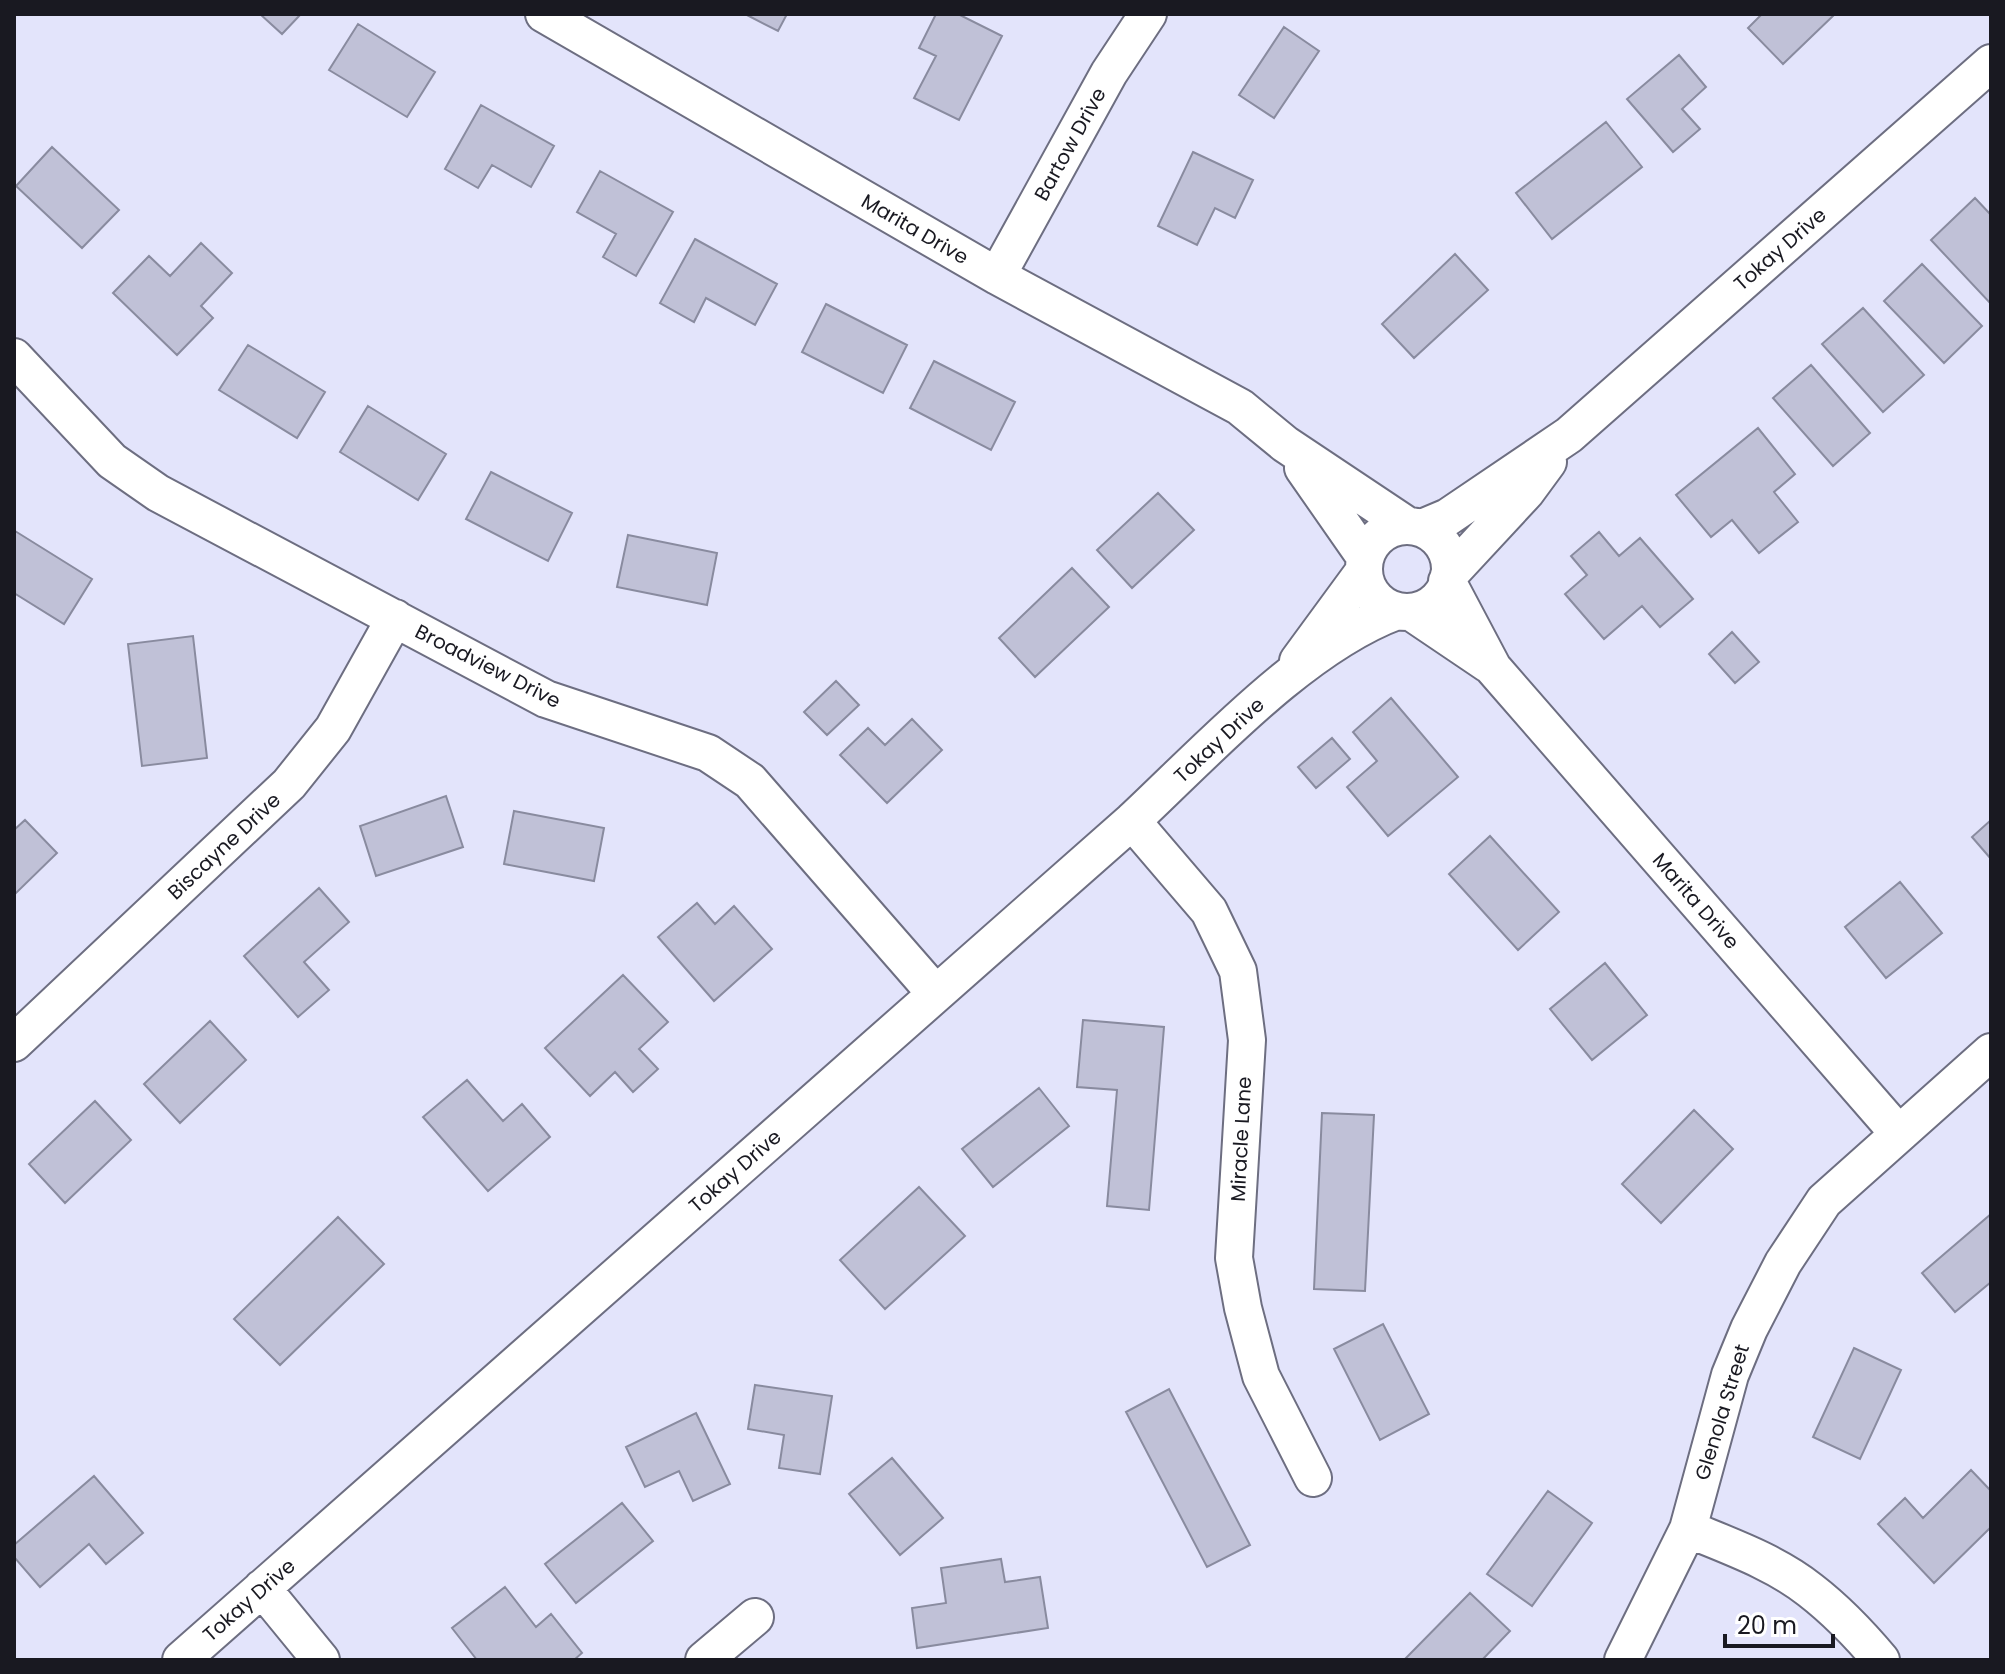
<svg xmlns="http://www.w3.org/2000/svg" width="2005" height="1674" font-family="Poppins,sans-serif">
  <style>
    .building { fill: #c0c1d7; stroke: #898b9f; stroke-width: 2 }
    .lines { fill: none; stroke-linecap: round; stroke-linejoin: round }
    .minor-casing { stroke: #6d6e81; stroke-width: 40 }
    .minor { stroke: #fff; stroke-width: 36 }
    .labels { text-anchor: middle; stroke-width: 6; stroke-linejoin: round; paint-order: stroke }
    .street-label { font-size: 20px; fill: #191921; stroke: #fff }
  </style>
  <rect width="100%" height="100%" fill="#e3e4fb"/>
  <!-- building -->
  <path class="building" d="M260 14H301L282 34Z
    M745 14H787L778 31Z
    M936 14H958L1002 36 959 120 914 98 936 56 919 48Z
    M1762 14H1835L1783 64 1748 28Z
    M358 24 435 72 407 117 329 70Z
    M1284 27 1319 51 1274 118 1239 95Z
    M1679 55 1706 87 1682 109 1700 129 1673 152 1627 99Z
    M481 105 554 146 531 187 492 165 478 188 445 169Z
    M1606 122 1642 167 1552 239 1516 193Z
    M52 147 119 210 82 248 16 186Z
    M1193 152 1253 180 1235 218 1215 208 1197 245 1158 226Z
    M600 171 673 212 636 276 603 257 616 234 577 212Z
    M1975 198 1991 215V304L1931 240Z
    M695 239 777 284 755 325 706 298 694 322 660 303Z
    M201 243 232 273 201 306 213 318 177 355 113 293 149 256 170 276Z
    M1455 254 1488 290 1414 358 1382 324Z
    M1922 264 1982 326 1944 363 1884 301Z
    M826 304 907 345 883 393 802 352Z
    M1863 308 1924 375 1883 412 1822 344Z
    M248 345 325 392 297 438 219 390Z
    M934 361 1015 402 991 450 910 408Z
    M1811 365 1870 433 1833 466 1773 398Z
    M368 406 446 454 418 500 340 452Z
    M1758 428 1795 474 1774 492 1798 522 1759 553 1732 520 1711 537 1676 495Z
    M491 472 572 513 548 561 466 519Z
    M1158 493 1194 530 1132 588 1097 550Z
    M15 531 92 579 64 624 14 593Z
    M1599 532 1619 556 1640 538 1693 599 1660 627 1642 606 1604 639 1565 594 1587 575 1571 556Z
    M628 535 717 553 707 605 617 587Z
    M1072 568 1109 607 1035 677 999 638Z
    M1732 632 1759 662 1735 683 1709 654Z
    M193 636 207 758 142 766 128 644Z
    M836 681 859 705 827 735 804 712Z
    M1391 698 1458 777 1388 836 1347 787 1377 761 1353 732Z
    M912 719 942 750 887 803 840 755 868 728 885 745Z
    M1332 738 1350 759 1316 788 1298 767Z
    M446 796 463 847 376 876 360 826Z
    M514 811 604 828 594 881 504 864Z
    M25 820 57 853 14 895V830Z
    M1991 820V859L1972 837Z
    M1490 836 1559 912 1518 950 1449 874Z
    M1900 882 1942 933 1886 978 1845 927Z
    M319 888 349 922 304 962 329 990 298 1017 244 956Z
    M697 903 715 924 734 906 772 949 714 1001 658 937Z
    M1605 963 1647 1015 1592 1060 1550 1009Z
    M623 975 668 1022 639 1049 658 1069 633 1092 615 1072 590 1096 545 1048Z
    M1083 1020 1164 1027 1149 1210 1107 1206 1117 1090 1077 1087Z
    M210 1021 246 1060 180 1123 144 1084Z
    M467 1080 503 1121 522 1104 550 1137 488 1191 423 1117Z
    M1039 1088 1069 1126 993 1187 962 1149Z
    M95 1101 131 1140 65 1203 29 1164Z
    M1694 1110 1733 1149 1661 1223 1622 1184Z
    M1322 1113 1374 1115 1365 1291 1314 1289Z
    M919 1187 965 1236 885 1309 840 1260Z
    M1991 1214V1282L1955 1312 1922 1273Z
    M338 1217 384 1264 280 1365 234 1319Z
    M1383 1324 1429 1414 1380 1440 1334 1349Z
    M1854 1348 1901 1370 1860 1459 1813 1437Z
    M755 1385 832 1396 820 1474 779 1468 784 1435 748 1429Z
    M1169 1389 1250 1545 1207 1567 1126 1412Z
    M696 1413 730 1484 693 1501 679 1471 645 1487 626 1447Z
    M892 1458 943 1518 900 1555 849 1494Z
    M1971 1470 1991 1491V1527L1934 1583 1878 1524 1905 1498 1923 1518Z
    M94 1476 143 1533 106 1564 89 1544 40 1587 14 1557V1545Z
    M1548 1491 1592 1523 1532 1606 1487 1574Z
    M622 1503 653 1541 576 1603 545 1564Z
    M1001 1559 1005 1582 1040 1577 1048 1628 917 1648 912 1608 946 1603 941 1568Z
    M505 1587 536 1627 551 1614 582 1653 574 1660H477L452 1628Z
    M1470 1593 1510 1631 1482 1660H1404Z"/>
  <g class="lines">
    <!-- minor casing -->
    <g class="minor-casing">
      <path id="minor" d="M544 14 997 276 1240 407 1285 444 1408 526
        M997 276 1109 73 1148 14
        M14 357 112 461 158 493 546 699 708 753 750 781 936 994
        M1303 468 1365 557
        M1364 569a43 43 0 1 1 86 0a43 43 0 1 1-86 0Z
        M1422 528 1448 517 1569 435 1991 63
        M1449 575 1526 492 1548 462
        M1447 581 1493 668 1899 1134
        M1411 612 1488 664
        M1298 661 1364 571
        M1132 821 1209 911 1238 971 1247 1040 1234 1258 1243 1308 1261 1376 1313 1478
        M14 1043 289 784 333 729 395 618
        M1688 1529C1729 1546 1775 1562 1810 1590 1836 1610 1860 1635 1881 1660
        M262 1588 321 1660
        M181 1660 1132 821C1206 752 1302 646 1397 611
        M704 1660 755 1617
        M1623 1660 1688 1529 1730 1375 1749 1329 1783 1263 1824 1201 1991 1052"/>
    </g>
    <!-- minor -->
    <use href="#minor" class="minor"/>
  </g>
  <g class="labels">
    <!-- street labels -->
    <g class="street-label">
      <text transform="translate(1070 144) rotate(-61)" y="7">Bartow Drive</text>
      <text transform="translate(915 229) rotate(30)" y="7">Marita Drive</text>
      <text transform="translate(1780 249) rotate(-41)" y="7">Tokay Drive</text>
      <text transform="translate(488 666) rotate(27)" y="7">Broadview Drive</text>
      <text transform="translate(1219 740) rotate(-43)" y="7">Tokay Drive</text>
      <text transform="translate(224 846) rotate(-43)" y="7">Biscayne Drive</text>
      <text transform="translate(1696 901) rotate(49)" y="7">Marita Drive</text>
      <text transform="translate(1241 1139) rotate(-87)" y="7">Miracle Lane</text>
      <text transform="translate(735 1171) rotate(-41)" y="7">Tokay Drive</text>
      <text transform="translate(1722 1412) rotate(-73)" y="7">Glenola Street</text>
      <text transform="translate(249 1600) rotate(-41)" y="7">Tokay Drive</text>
    </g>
  </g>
  <!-- border -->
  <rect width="2005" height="1674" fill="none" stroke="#191921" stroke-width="32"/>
  <!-- scale -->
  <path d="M1725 1634v12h108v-12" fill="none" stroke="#191921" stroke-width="4"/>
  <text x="1737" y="1634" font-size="24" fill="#191921" stroke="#ffffff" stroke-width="6" paint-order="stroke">20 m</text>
</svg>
